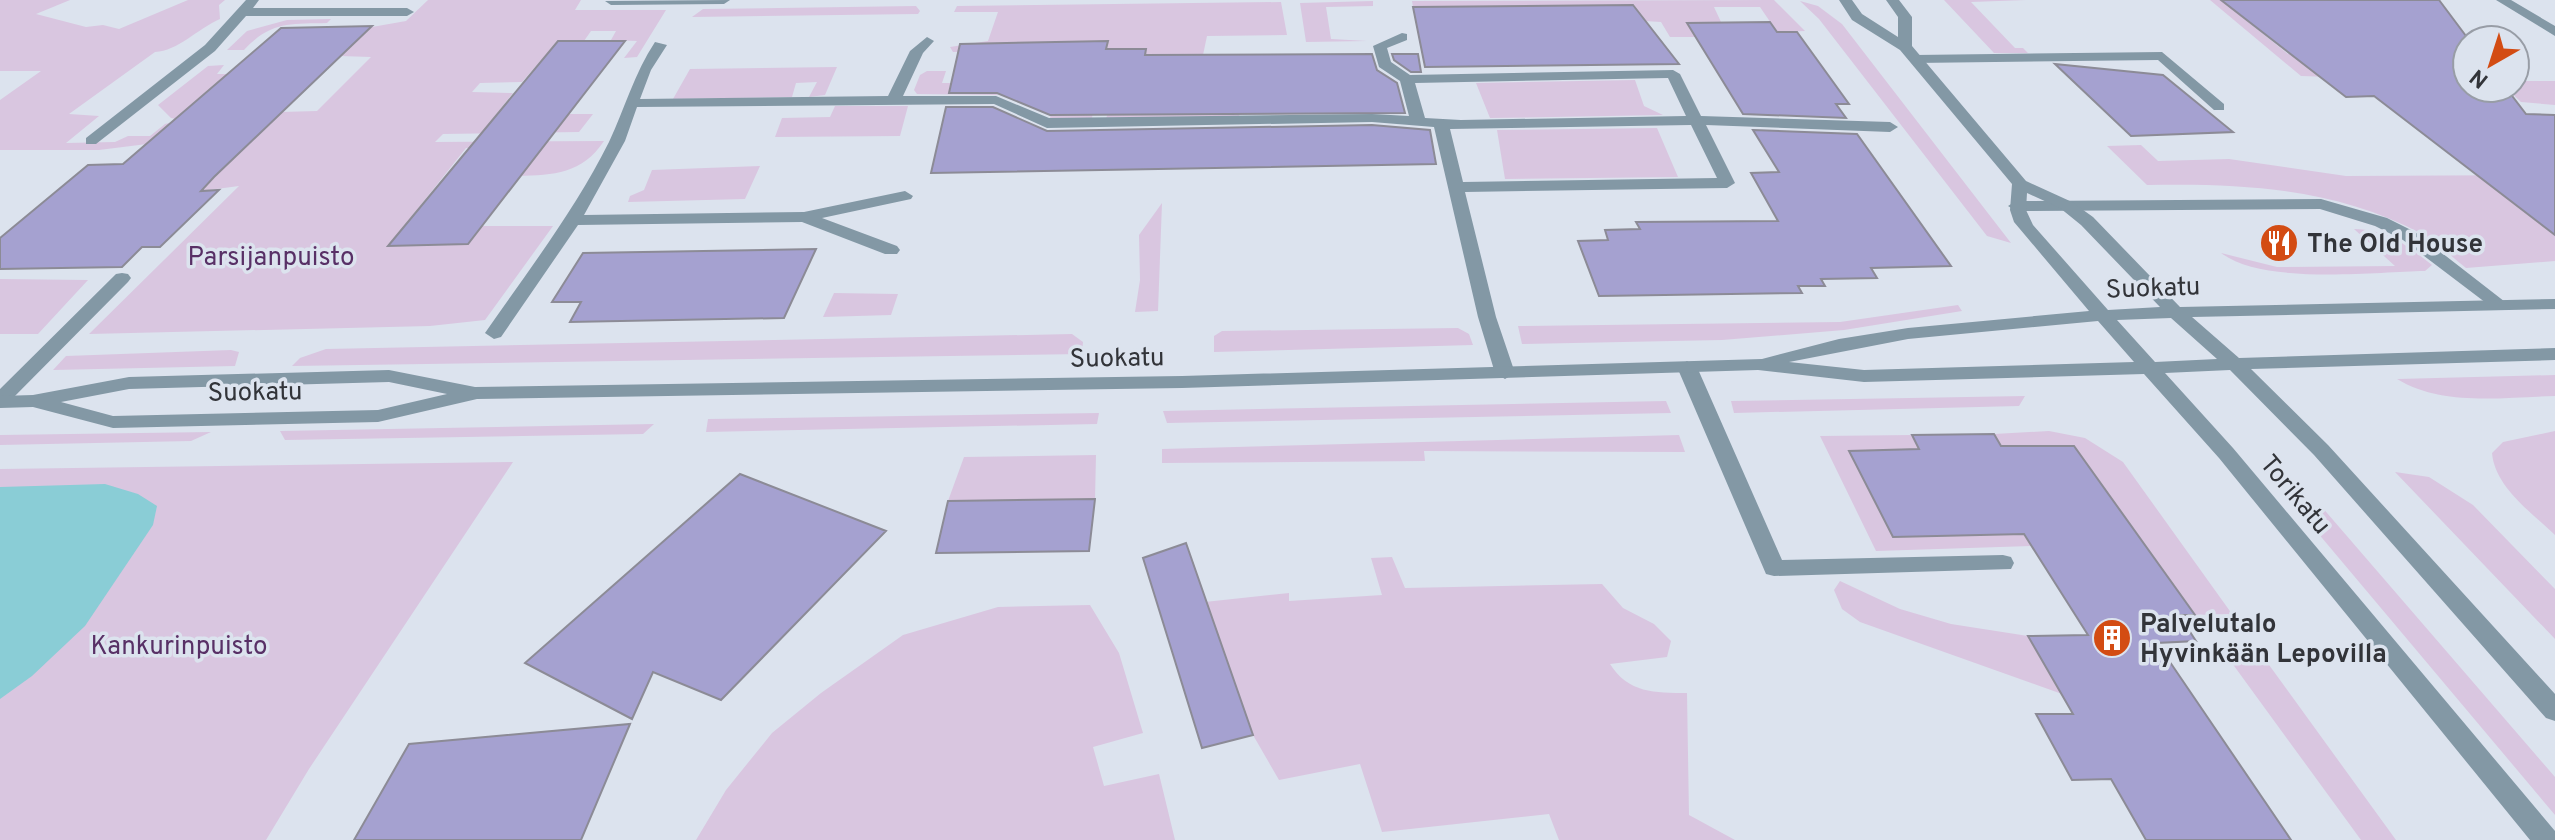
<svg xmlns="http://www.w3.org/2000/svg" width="2555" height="840" font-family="Overpass,sans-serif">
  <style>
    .green { fill: #d9c6e0 }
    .water { fill: #8acdd6 }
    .building { fill: #a5a1d0; stroke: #8c8b96; stroke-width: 2 }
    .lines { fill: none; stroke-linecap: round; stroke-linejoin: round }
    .service { fill: #8398a5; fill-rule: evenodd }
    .minor { fill: #8398a5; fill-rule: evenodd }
    .tertiary { fill: #8398a5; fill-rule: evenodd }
    .labels { text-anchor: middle; stroke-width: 7; stroke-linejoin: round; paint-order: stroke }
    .poi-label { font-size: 26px; font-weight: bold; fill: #323439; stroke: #dce3ee; text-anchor: start }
    .park-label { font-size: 26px; fill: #583066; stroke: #dce3ee }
    .street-label { font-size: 26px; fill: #323439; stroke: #dce3ee }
  </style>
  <rect width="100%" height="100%" fill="#dce3ee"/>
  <!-- green -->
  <path class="green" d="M0 0H70L36 14 86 27 103 25 119 29 188 0H225L219 5 220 19C197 29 178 51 155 52L69 114 99 116 66 143 115 142 128 136H150L165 124 181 120 171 118 158 105 208 66 224 65 217 74H227L191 108 243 113 317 111 371 57 340 56 372 27 406 21 428 0H581L575 10H666L637 57 624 58 637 41 611 40 616 31H591L584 41H558L522 82 480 83 472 92 513 93 487 126H558L568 114H593L579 132 443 134 435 142 604 141C582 174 554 175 518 176L539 147 466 148 389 245 468 244 481 226H553L485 320 430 326 89 334 239 186 201 191 215 177 166 178 163 142 99 150H0V100L41 71H0Z
    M1774 0 1805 31 1777 32 1760 7H1714L1721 22 1701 23 1709 37H1670L1661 22 1413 7 1412 1Z
    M1944 0H2026L1971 2 2015 48H2023L2028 53H1994Z
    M2210 0H2221L2288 54H2371L2331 77 2301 76Z
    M1373 1V6L1326 7 1331 39 1367 41 1306 42 1300 3Z
    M1800 1 1818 6 1842 24 2011 243 1987 236 1819 19Z
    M1281 2 1287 35 1207 36 1203 55 1243 98 1239 117 1106 118 1108 114 1093 109 1092 119 1050 118 1059 84H1143L1146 49H1106L1107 41 998 43 995 51 953 52 950 47 988 41 998 12H954L957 6Z
    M916 6 920 11 918 14 692 17 703 9Z
    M331 19 327 23C290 24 271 21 244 50H227L247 31 287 20Z
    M837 67 825 95 809 97 817 82 796 83 792 97 673 99 690 69Z
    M927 71H946L942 83H1004L997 95 917 94 914 90 920 75Z
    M1635 80 1644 106 1663 115 1490 118 1476 83Z
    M2515 81H2555V105L2521 102 2506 88H2515Z
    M835 106H908L900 136 775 137 782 118 830 117Z
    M1657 128 1678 177 1505 179 1497 130Z
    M2141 145 2158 161 2229 159 2346 176 2555 175V261L2466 268C2452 257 2438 243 2422 234 2337 188 2242 183 2147 185L2107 146Z
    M760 166 745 199 628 202 630 196 644 190 652 170Z
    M1162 203 1158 311 1135 312 1140 280 1139 235Z
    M2354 229C2389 230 2406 245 2432 265L2425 271C2373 272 2263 285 2221 253L2277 267 2395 266Z
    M0 279 88 280 38 334H0Z
    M834 293 898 294 891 315 823 317Z
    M1958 305 1962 311 1844 330 1722 340 1522 344 1518 326 1840 322Z
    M1458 328 1469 334 1473 345 1214 352V336L1222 331Z
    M1072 334 1083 342 1082 354 292 366 300 358 326 349Z
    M231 350 239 352 235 366 53 370 66 356Z
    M2555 375V396C2503 397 2443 407 2397 379Z
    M2025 396 2019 406 1734 413 1731 401Z
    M1666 401 1671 413 1167 423 1163 411Z
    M1099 413 1097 424 706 432 708 419Z
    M654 424 643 434 285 440 280 431Z
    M2049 431 2085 438 2123 462 2232 614 2195 615 2074 446H2001L1994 434Z
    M2555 431V535C2531 512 2495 487 2492 453L2503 442Z
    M211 432 191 441 0 445V435Z
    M1679 435 1685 452 1424 451 1425 461 1162 463V449Z
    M1912 435 1919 449 1849 451 1893 537 2023 534 2031 546 1876 551 1820 436Z
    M1096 455 1095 499 948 501 964 457Z
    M513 462 309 769 266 840H0V469Z
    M2395 472 2429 477 2473 505 2555 589V639Z
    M2321 506 2555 777V815L2296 507Z
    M1392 557 1405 588 1602 584 1623 608 1654 624 1671 641 1667 657 1610 664C1628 693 1655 693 1687 693L1689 815 1735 840H1559L1549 814 1382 832 1360 764 1279 780 1253 735 1219 638 1171 649 1177 605 1289 593V601L1382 595 1371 558Z
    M1840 581 1900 609 1951 624 2028 636 2062 694 1860 622 1842 609 1834 590Z
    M1090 605 1119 653 1143 733 1093 747 1104 786 1159 774 1175 840H696L726 790 772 733 821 693 903 635 998 607Z
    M2256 647 2396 840H2361L2221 648Z"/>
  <!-- water -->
  <path class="water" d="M105 484 138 494 157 506 153 525 85 626 32 676 0 699V487Z"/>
  <!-- building -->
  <path class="building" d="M2221 0H2439L2469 40 2467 88H2506L2526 114 2555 115V235L2374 96 2346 97Z
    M1633 5 1679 64 1425 67 1413 7Z
    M1770 22 1777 32H1797L1849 104H1836L1846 118 1743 114 1687 23Z
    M372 26 214 177 201 191 219 190 160 247H142L122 267 0 269V238L88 165 123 164 281 28Z
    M558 41H625L468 244 388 246Z
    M1108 41 1106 49H1146L1145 55 1372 54 1377 70 1397 83 1405 113 1050 115 997 93H949L960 44Z
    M1392 54H1418L1421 72H1411L1394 60Z
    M2055 64 2163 75 2233 132 2131 136Z
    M946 107H993L1047 131 1372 125 1430 130 1436 164 931 173Z
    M1753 130 1857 134 1951 266 1871 268 1877 278 1821 279 1825 286H1798L1802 293 1599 296 1578 241 1608 240 1605 230 1640 229 1636 222 1778 221 1751 173 1779 172Z
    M816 249 784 318 570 322 581 302H552L583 253Z
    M1994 434 2001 446H2074L2195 615H2179L2196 641 2157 643 2291 840H2146L2111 779 2072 780 2036 714H2073L2028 636 2088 635 2024 534 1893 537 1849 451 1919 449 1912 435Z
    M740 474 886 531 721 700 653 672 632 719 525 663Z
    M1095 499 1089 551 936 553 948 501Z
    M1186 543 1253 735 1202 748 1143 558Z
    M630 724 581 840H354L409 744Z"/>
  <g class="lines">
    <!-- service -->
    <path class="service" d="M246 0H259L253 8H407L414 12 407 16H246L215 51 96 144H86V138L205 45Z
      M1402 33 1407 34V40L1387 48 1391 62 1410 75 1673 70 1680 74 1701 116 1890 122 1898 127 1890 132 1706 125 1735 183 1727 188 1465 192 1496 317 1515 373 1505 379 1495 373 1478 317 1434 127 1372 122 1047 128 994 104 637 107 625 141 584 215 804 212 905 191 913 196 911 199 822 218 897 246 900 250 897 254H885L802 222 578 225 501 337 494 339 485 333C528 271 575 210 609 142 625 108 634 74 655 42L667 45 651 70 640 99 888 96 910 51 927 37 934 41 923 53 903 96H996L1049 118 1372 114 1409 116 1400 81 1379 67 1373 46ZM1668 78 1686 116 1461 120 1425 118 1415 83ZM1691 125 1717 178 1463 182 1450 129Z
      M2162 52 2224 104V110H2214L2158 60 1915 63 1908 59 1915 55Z
      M2321 199 2387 218 2415 232 2509 305 2506 309H2494L2403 240 2375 226 2320 209 2016 211 2008 206 2016 201Z
      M122 273 128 274 131 278 128 282 7 404 0 406V389L116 274Z
      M1687 361 1697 367 1782 560 2003 555 2011 557 2014 563 2011 569 1774 576 1766 574 1677 367Z"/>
    <!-- minor -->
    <path class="minor" d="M730 0 724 4 611 5 605 1Z
      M2496 0H2511L2555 26V36Z"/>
    <!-- tertiary -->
    <path class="tertiary" d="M1839 0H1852L1862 14 1898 37V17L1886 0H1899L1912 17V46L2026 181 2072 202 2093 217 2180 307 2555 299V309L2192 317 2239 358 2555 348V360L2251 369 2328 445 2555 694V721L2546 718 2314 455 2230 370 2165 373 2233 448 2555 831V840H2530L2219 458 2144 374 1864 382 1758 370 1182 388 477 399 378 422 113 428 33 407 0 408V396L33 395 129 377 389 370 475 387 1182 376 1762 359 1839 339 1908 328 2089 311 2014 222 2010 210 2012 184 1900 50 1852 20ZM2027 193 2060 208 2081 225 2160 307 2108 310 2033 225 2026 210ZM2171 318 2217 359 2155 362 2117 320ZM2098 321 2134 362 1864 370 1789 362 1908 339ZM389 382 447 394 378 410 113 416 61 402 129 389Z"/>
  </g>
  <!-- icons -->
  <defs>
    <g id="restaurant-disc" transform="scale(2)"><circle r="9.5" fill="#d34c13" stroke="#dce3ee"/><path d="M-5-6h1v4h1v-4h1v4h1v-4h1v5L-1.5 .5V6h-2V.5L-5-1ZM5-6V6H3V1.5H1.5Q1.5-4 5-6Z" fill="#fff"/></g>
    <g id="building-disc" transform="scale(2)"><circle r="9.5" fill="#d34c13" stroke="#dce3ee"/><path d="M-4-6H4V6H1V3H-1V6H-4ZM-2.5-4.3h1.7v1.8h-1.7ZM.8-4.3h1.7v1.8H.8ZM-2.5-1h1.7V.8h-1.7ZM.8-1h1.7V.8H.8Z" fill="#fff"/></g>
  </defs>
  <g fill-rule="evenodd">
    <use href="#restaurant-disc" x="2279" y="243"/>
    <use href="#building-disc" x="2112" y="638"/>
  </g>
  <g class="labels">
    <!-- poi labels -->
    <g class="poi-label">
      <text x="2307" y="252">The Old House</text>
      <text x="2140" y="632">Palvelutalo<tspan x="2140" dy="30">Hyvinkään Lepovilla</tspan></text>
    </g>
    <!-- park labels -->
    <g class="park-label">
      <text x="271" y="265">Parsijanpuisto</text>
      <text x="179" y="654">Kankurinpuisto</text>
    </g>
    <!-- street labels -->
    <g class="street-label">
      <text transform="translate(2153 287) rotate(-2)" y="9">Suokatu</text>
      <text transform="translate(1117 357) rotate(-1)" y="9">Suokatu</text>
      <text transform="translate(255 391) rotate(-1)" y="9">Suokatu</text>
      <text transform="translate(2296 494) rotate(50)" y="9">Torikatu</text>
    </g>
  </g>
  <!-- north arrow -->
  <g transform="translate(2491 64) rotate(219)"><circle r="38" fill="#dce3ee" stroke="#989da6" stroke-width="2"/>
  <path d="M0-6L14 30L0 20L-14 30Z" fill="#d34c13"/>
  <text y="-12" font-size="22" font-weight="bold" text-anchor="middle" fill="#323439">N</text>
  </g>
</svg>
